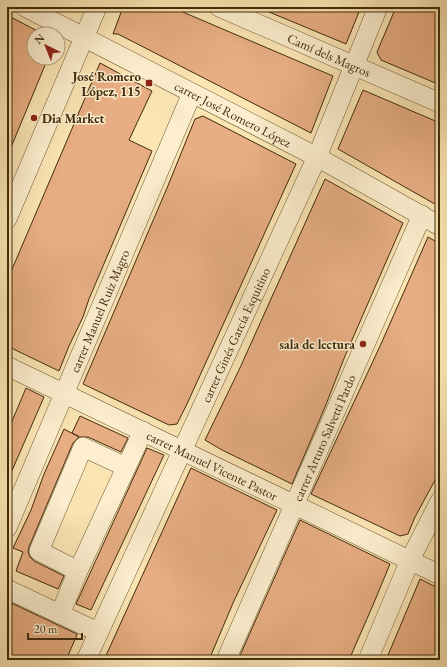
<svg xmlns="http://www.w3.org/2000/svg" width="447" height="667" font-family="'EB Garamond',serif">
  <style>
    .building { fill: #e6ae82; stroke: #422b0c }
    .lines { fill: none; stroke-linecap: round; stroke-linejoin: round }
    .minor-casing { stroke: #705a36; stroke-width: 20 }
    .minor { stroke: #fceece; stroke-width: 19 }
    .poi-dot { fill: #8f2418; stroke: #fceece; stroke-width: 1.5 }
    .labels { text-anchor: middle; stroke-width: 3; stroke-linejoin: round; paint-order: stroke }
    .street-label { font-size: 13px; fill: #422b0c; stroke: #fceece }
    .poi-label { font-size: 13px; font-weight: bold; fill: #422b0c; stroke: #fceece; text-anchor: end }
  </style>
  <rect width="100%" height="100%" fill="#fae5b3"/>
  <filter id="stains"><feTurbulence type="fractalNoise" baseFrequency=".005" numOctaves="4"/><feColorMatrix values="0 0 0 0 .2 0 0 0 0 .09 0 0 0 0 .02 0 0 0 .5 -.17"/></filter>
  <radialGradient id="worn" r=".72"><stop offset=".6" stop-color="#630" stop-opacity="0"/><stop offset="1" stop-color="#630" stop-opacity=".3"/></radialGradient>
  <!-- building -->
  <path class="building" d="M123 7H171L333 76 311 133 118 34H113Z
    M257 7H361L346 44Z
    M396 7H440V85L381 60 377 52Z
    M7 15 43 34H34V58H48L7 157Z
    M100 63 152 91 129 140 152 151 89 299 83 317 69 346 59 371 7 346V281Z
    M363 90 440 123V207L338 149Z
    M203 116 296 164 187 404 177 424 169 425 83 384 167 188 195 119Z
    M325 179 403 223 345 356 325 407 292 484 222 450 205 440 239 370Z
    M428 237 440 244V471L415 517 408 534 400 536 313 495 311 494 381 344Z
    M26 388 44 397 7 482V433Z
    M80 416 128 438 121 452 88 437H80L72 433Z
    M64 429 79 437 73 443 29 547 28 552 30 557 34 561 64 576 58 589 16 571 23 552 13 548 31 510 44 474Z
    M147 448 164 455 91 610 76 604Z
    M191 468 277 510 233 603 209 660H104Z
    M300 520 390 564 373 605 349 660H238Z
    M420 579 440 589V660H386Z
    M7 601 77 634V635L66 660H7Z"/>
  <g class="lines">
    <!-- minor casing -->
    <g class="minor-casing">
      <g id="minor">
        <path id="s1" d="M25 7 317 157 440 226"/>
        <path id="s2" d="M219 7 440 103"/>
        <path d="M7 219 97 7"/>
        <path id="s3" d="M7 366 440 575"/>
        <path id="s4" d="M7 528 192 93"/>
        <path d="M78 571 39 551 83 447 126 467"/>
        <path d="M7 589 98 632"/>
        <path d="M60 614 78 571 143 431"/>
        <path id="s5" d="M86 660 317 157 378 7"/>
        <path id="s6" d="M226 660 422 215"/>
        <path d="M368 660 410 560 440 501"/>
      </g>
    </g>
    <!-- minor -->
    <use href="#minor" class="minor"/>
  </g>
  <!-- markers -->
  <g class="poi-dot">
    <rect x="145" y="79" width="8" height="8" rx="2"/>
    <circle cx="34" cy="118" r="4"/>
    <circle cx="363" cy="344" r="4"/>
  </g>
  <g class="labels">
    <!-- street labels -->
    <g class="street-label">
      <text dy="5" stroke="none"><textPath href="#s2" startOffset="120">Camí dels Magros</textPath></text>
      <text dy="5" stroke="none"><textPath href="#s1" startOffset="234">carrer José Romero López</textPath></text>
      <text dy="5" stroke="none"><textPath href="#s4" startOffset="236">carrer Manuel Ruiz Magro</textPath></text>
      <text dy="5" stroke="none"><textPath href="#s5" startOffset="358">carrer Ginés García Esquitino</textPath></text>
      <text dy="5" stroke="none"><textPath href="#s6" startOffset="243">carrer Arturo Salvetti Pardo</textPath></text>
      <text dy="5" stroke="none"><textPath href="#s3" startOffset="228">carrer Manuel Vicente Pastor</textPath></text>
    </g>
    <!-- poi labels -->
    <g class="poi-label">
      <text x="141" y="81">José Romero<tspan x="141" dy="15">López, 115</tspan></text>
      <text x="42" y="123" text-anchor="start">Dia Market</text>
      <text x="355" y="349">sala de lectura</text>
    </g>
  </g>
  <!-- margin -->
  <rect width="447" height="667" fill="none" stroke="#fae5b3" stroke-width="24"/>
  <rect x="8" y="8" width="431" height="651" fill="none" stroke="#422b0c" stroke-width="2"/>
  <rect x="12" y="12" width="423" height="643" fill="none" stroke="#422b0c"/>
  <!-- north arrow -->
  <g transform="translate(46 46) rotate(317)"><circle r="19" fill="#fceece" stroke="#b2a080"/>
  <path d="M0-3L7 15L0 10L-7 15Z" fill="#8f2418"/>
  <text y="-6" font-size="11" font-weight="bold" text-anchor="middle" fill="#422b0c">N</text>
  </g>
  <!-- scale -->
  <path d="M28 633v6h54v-6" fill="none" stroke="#422b0c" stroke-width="2"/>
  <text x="34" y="633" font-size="12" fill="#422b0c" stroke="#fceece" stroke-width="3" paint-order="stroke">20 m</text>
  <rect width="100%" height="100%" filter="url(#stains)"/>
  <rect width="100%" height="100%" fill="url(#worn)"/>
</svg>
